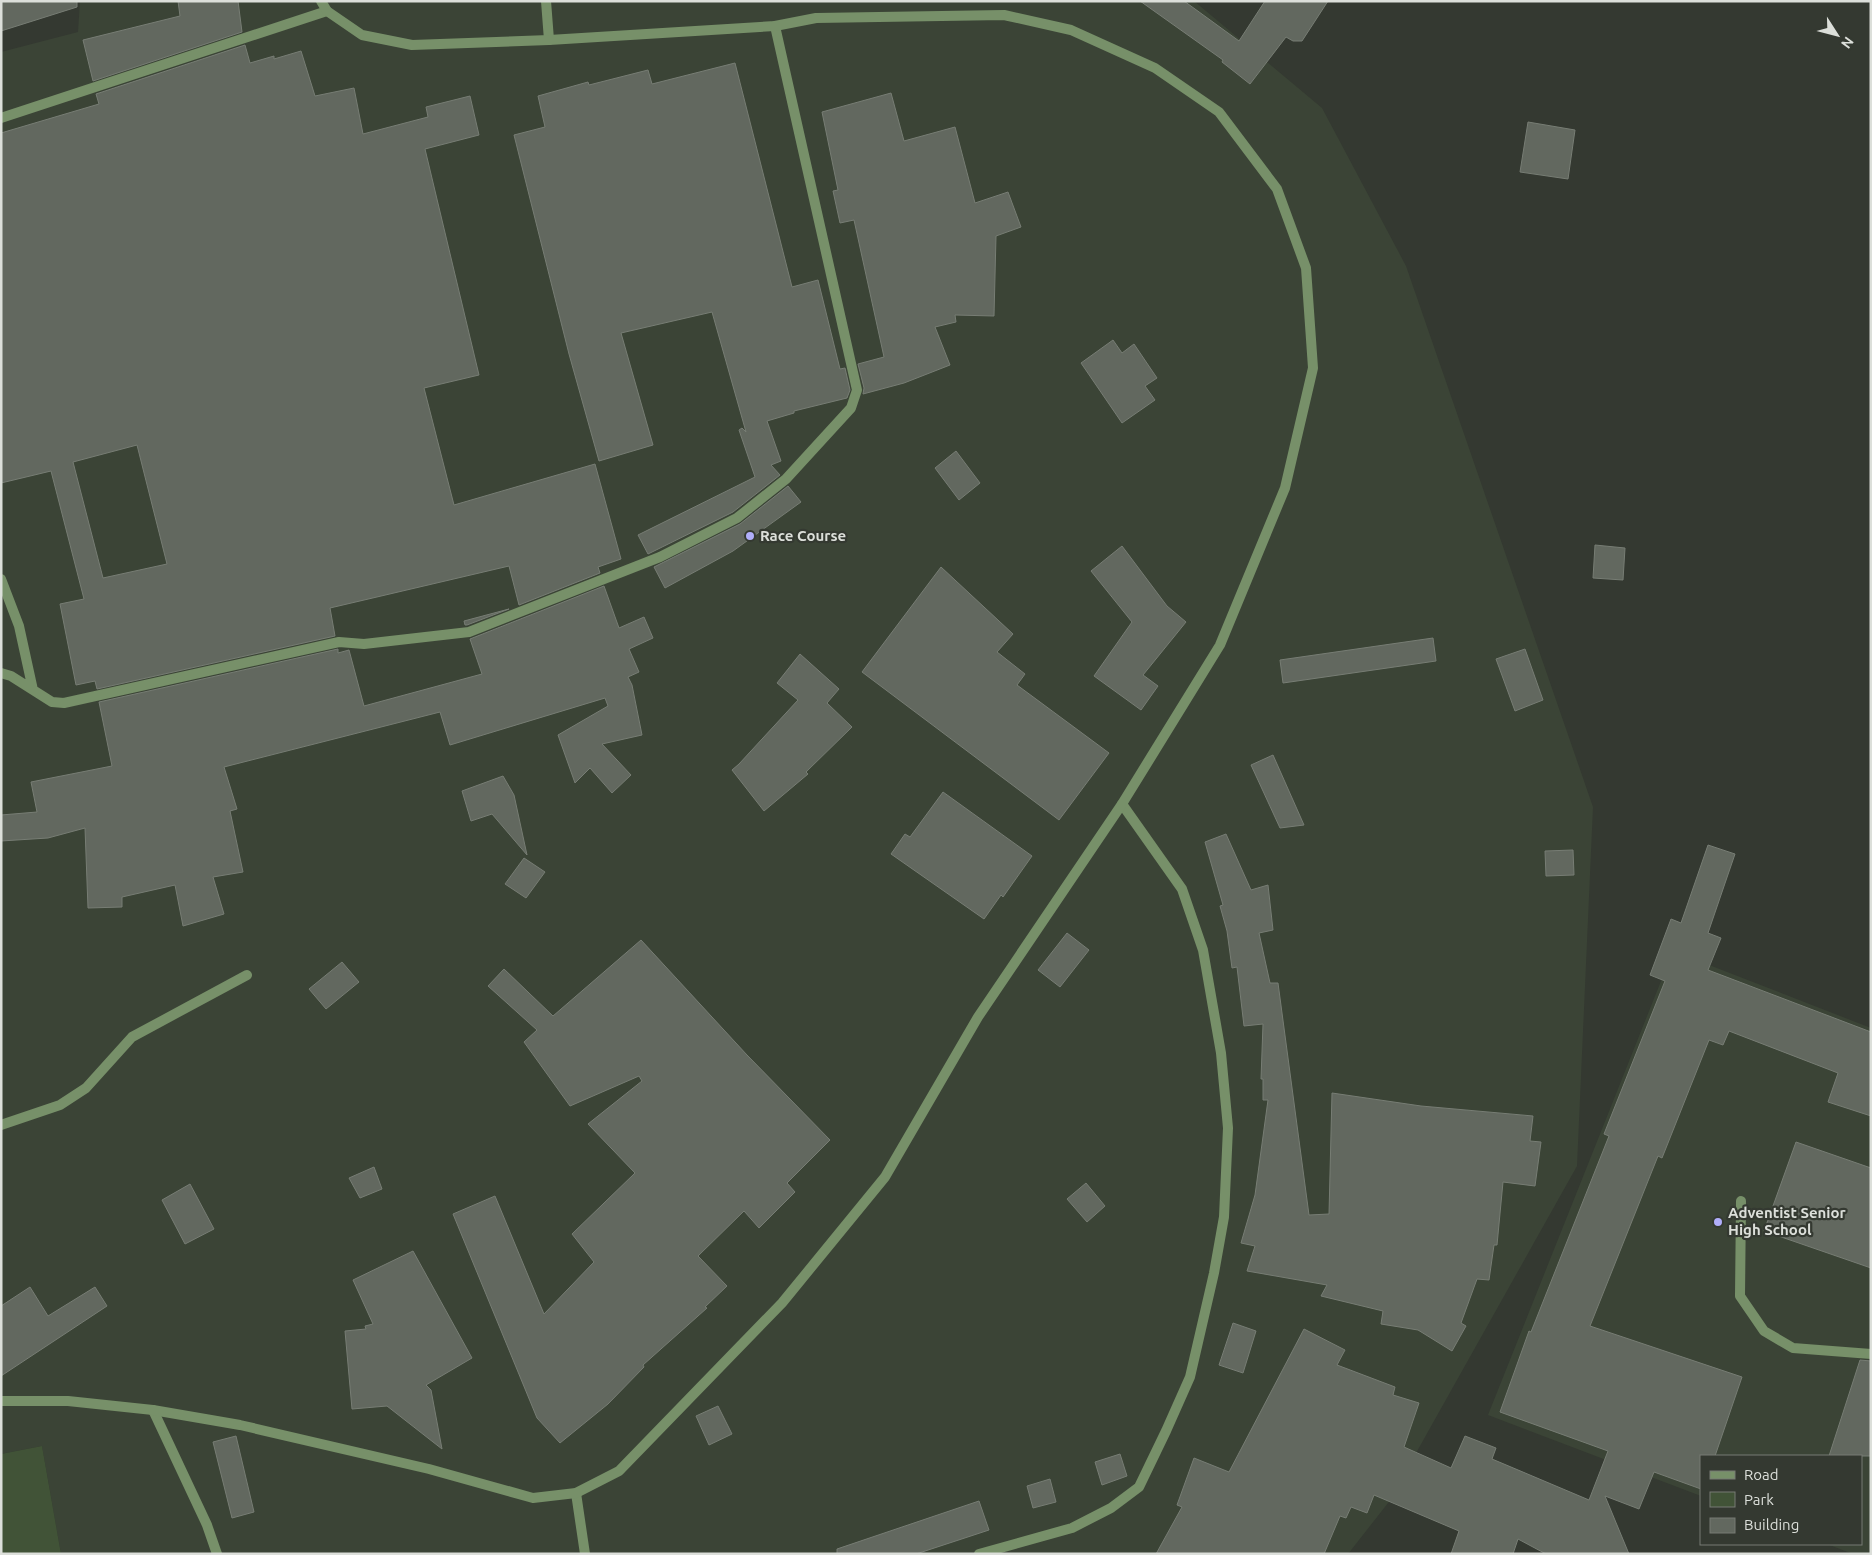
<svg xmlns="http://www.w3.org/2000/svg" width="1872" height="1555" font-family="Ubuntu,sans-serif">
  <style>
    .built { fill: #3b4436 }
    .green { fill: #415337 }
    .building { fill: #62685f; stroke: #777d74; fill-rule: evenodd }
    .lines { fill: none; stroke-linecap: round; stroke-linejoin: round }
    .lane { stroke: #779069; stroke-width: 10 }
    .street { stroke: #779069; stroke-width: 10 }
    .poi-dot { fill: #b0aefa; stroke: #343931; stroke-width: 2 }
    .labels { text-anchor: middle; stroke-width: 4.5; stroke-linejoin: round; paint-order: stroke }
    .poi-label { font-size: 15px; font-weight: bold; fill: #dcdfda; stroke: #343931; text-anchor: start }
  </style>
  <rect width="100%" height="100%" fill="#343931"/>
  <!-- built -->
  <path class="built" d="M80 1H1194L1322 108 1406 266 1593 807 1577 1166 1388 1503 1348 1554H61L42 1446 1 1454V52L78 32Z
    M1673 951 1871 1028V1554H1853L1827 1544H1861V1456H1701V1496L1488 1415Z"/>
  <!-- green -->
  <path class="green" d="M42 1446 61 1554H1V1454Z"/>
  <!-- building -->
  <path class="building" d="M1 1H77V7L1 31Z
    M178 1H238L242 32 93 81 83 40 180 16Z
    M1140 1H1184L1239 41 1265 1H1328L1302 41H1293L1286 37 1250 84 1222 62 1223 60Z
    M245 45 250 63 274 56V59L301 51 315 96 354 88 363 134 428 117 426 107 470 96 479 135 425 149 479 375 424 388 454 505 595 464 621 559 598 567 600 573 519 605 509 566 330 608 335 636 97 689 95 681 76 685 60 604 84 599 51 471 1 483V133L99 104 96 94ZM137 445 167 564 103 578 73 462Z
    M735 63 792 287 818 280 840 369 845 368 850 390 847 398 794 411V413L767 421 781 461 771 465 780 475 733 512 648 554 638 535 755 477 739 430 742 428 746 432 712 312 621 333 653 445 599 461 569 354 514 135 545 127 538 96 588 82 589 85 648 70 652 84Z
    M891 93 904 141 955 127 975 203 1008 192 1021 227 996 236 994 316 955 315 956 322 935 327 950 365 904 383 863 394 864 388 858 364 884 357 854 220 840 223 833 191 838 190 822 112Z
    M1528 122 1575 130 1568 179 1520 172Z
    M1113 340 1122 353 1134 344 1157 378 1145 386 1155 400 1122 423 1081 363Z
    M956 451 980 483 959 500 935 468Z
    M788 486 801 502 733 551 665 588 654 567 740 524Z
    M1595 545 1625 548 1623 580 1593 578Z
    M1122 546 1167 606 1186 622 1143 675 1158 686 1141 710 1094 676 1132 622 1091 571Z
    M941 567 1013 634 997 652 1025 674 1017 685 1109 753 1059 820 862 672Z
    M604 586 619 628 644 617 653 638 629 649 639 672 628 677 632 685 642 735 602 744 631 775 612 793 590 768 575 783 558 735 608 706 605 698 450 745 440 712 224 767 237 809 230 811 243 872 213 877 224 914 183 926 175 885 122 897V907L88 908 85 828 48 838 1 841V815L37 812 31 782 112 766 99 702 338 649V653L349 650 364 706 482 674 470 639Z
    M509 609 467 625H465L464 621Z
    M1433 638 1436 661 1283 683 1280 660Z
    M1525 649 1543 700 1515 711 1496 659Z
    M800 654 839 689 827 703 852 727 806 772 808 774 764 811 732 770 739 764 798 700 777 683Z
    M1273 755 1304 825 1280 828 1251 765Z
    M503 776 514 795 527 855 492 814 471 821 462 791Z
    M943 792 1032 856 1003 897 1001 895 984 919 891 854 905 834 910 837Z
    M1226 834 1251 890 1268 885 1273 930 1259 933 1270 983H1278L1309 1215 1329 1214 1332 1093 1421 1106 1533 1116 1530 1141 1541 1142 1535 1186 1503 1182 1497 1245H1494L1489 1280 1477 1279 1461 1323 1466 1326 1452 1351 1418 1330 1381 1324 1383 1311 1321 1296 1327 1285 1247 1271 1255 1246 1241 1243 1255 1195 1268 1100H1263V1079H1261L1263 1024 1244 1026 1237 967 1232 968 1227 931 1220 906 1223 905 1205 842Z
    M1708 845 1735 854 1708 933 1721 938 1708 970 1871 1032V1116L1828 1102 1838 1073 1729 1031 1723 1045 1709 1040 1662 1158 1658 1156 1590 1326 1742 1377 1715 1456H1701V1489L1654 1472 1639 1509 1605 1496 1629 1554H1546L1518 1539 1513 1554H1451L1459 1531 1374 1495 1367 1513 1351 1507 1346 1518 1340 1516 1324 1554H1156L1182 1507 1177 1505 1194 1458 1229 1472 1304 1329 1345 1350 1337 1365 1395 1387 1393 1395 1419 1403 1404 1447 1451 1468 1465 1436 1496 1448 1492 1459 1589 1500 1608 1451 1500 1412 1529 1331 1531 1332 1609 1136 1604 1134 1665 981 1650 975 1671 919 1681 923Z
    M1573 850 1574 875 1546 876 1545 851Z
    M524 858 545 872 526 898 505 884Z
    M1067 933 1089 950 1060 987 1038 970Z
    M641 940 747 1055 830 1140 787 1183 795 1192 759 1228 744 1211 698 1256 727 1286 705 1307 707 1308 643 1365 644 1367 608 1404 560 1443 537 1418 453 1214 495 1196 544 1314 594 1262 572 1234 635 1173 588 1124 642 1081 639 1076 570 1106 524 1042 537 1030 488 986 504 969 553 1016Z
    M342 962 359 982 326 1009 309 989Z
    M1796 1142 1871 1168V1268L1764 1231Z
    M374 1167 382 1189 360 1198 349 1178Z
    M1086 1183 1105 1206 1087 1222 1067 1199Z
    M190 1184 214 1229 185 1244 162 1200Z
    M413 1251 472 1358 426 1385 431 1390 442 1449 387 1406 352 1409 345 1331 366 1329 365 1326 373 1324 353 1280Z
    M30 1287 48 1316 95 1287 107 1306 1 1376V1306Z
    M1233 1323 1256 1331 1243 1373 1219 1365Z
    M1860 1360 1871 1361V1456H1829Z
    M718 1406 732 1434 709 1445 696 1416Z
    M236 1436 254 1512 232 1518 213 1442Z
    M1120 1454 1127 1476 1102 1485 1095 1462Z
    M1050 1479 1056 1502 1033 1508 1027 1486Z
    M979 1501 989 1530 916 1554H837V1549Z"/>
  <g class="lines">
    <!-- lane -->
    <path class="lane" d="M546 1 549 40
      M1 118 327 11
      M1 579 19 626 33 690
      M1 673 11 676 52 702 64 703 339 642 364 644 469 632 660 557 737 518 786 479 851 408 857 390 775 26
      M1 1125 60 1105 86 1088 132 1037 247 975
      M1741 1201 1740 1296 1764 1331 1793 1348 1871 1354
      M153 1410 207 1525 217 1554
      M576 1493 585 1554
      M979 1554 1072 1528 1111 1508 1139 1487 1166 1431 1190 1377 1214 1273 1224 1217 1228 1128 1221 1053 1203 950 1182 889 1122 804"/>
    <!-- street -->
    <path class="street" d="M1 1401H68L153 1410 240 1425 429 1469 533 1498 576 1493 619 1471 782 1303 885 1177 978 1017 1122 804 1220 645 1285 488 1313 368 1306 268 1277 189 1219 112 1155 68 1071 30 1004 15 816 18 775 26 549 40 412 45 362 35 327 11 321 1"/>
  </g>
  <!-- markers -->
  <g class="poi-dot">
    <circle cx="750" cy="536" r="5"/>
    <circle cx="1718" cy="1222" r="5"/>
  </g>
  <g class="labels">
    <!-- poi labels -->
    <g class="poi-label">
      <text x="760" y="541">Race Course</text>
      <text x="1728" y="1218">Adventist Senior<tspan x="1728" dy="17">High School</tspan></text>
    </g>
  </g>
  <!-- border -->
  <rect width="1872" height="1555" fill="none" stroke="#dcdfda" stroke-width="5"/>
  <!-- legend -->
  <rect x="1700" y="1455" width="162" height="90" fill="#343931" stroke="#777b75"/>
  <rect x="1710" y="1471" width="25" height="8" fill="#779069" stroke="#777b75"/>
  <text x="1744" y="1480" font-size="15" fill="#dcdfda">Road</text>
  <rect x="1710" y="1492" width="25" height="15" fill="#415337" stroke="#777b75"/>
  <text x="1744" y="1505" font-size="15" fill="#dcdfda">Park</text>
  <rect x="1710" y="1518" width="25" height="15" fill="#62685f" stroke="#777b75"/>
  <text x="1744" y="1530" font-size="15" fill="#dcdfda">Building</text>
  <!-- north arrow -->
  <g transform="translate(1837 35) rotate(126)" stroke="#343931" stroke-width="4" paint-order="stroke">
  <path d="M0-4L9 19L0 12L-9 19Z" fill="#dcdfda"/>
  <text y="-8" font-size="14" font-weight="bold" text-anchor="middle" fill="#dcdfda">N</text>
  </g>
</svg>
